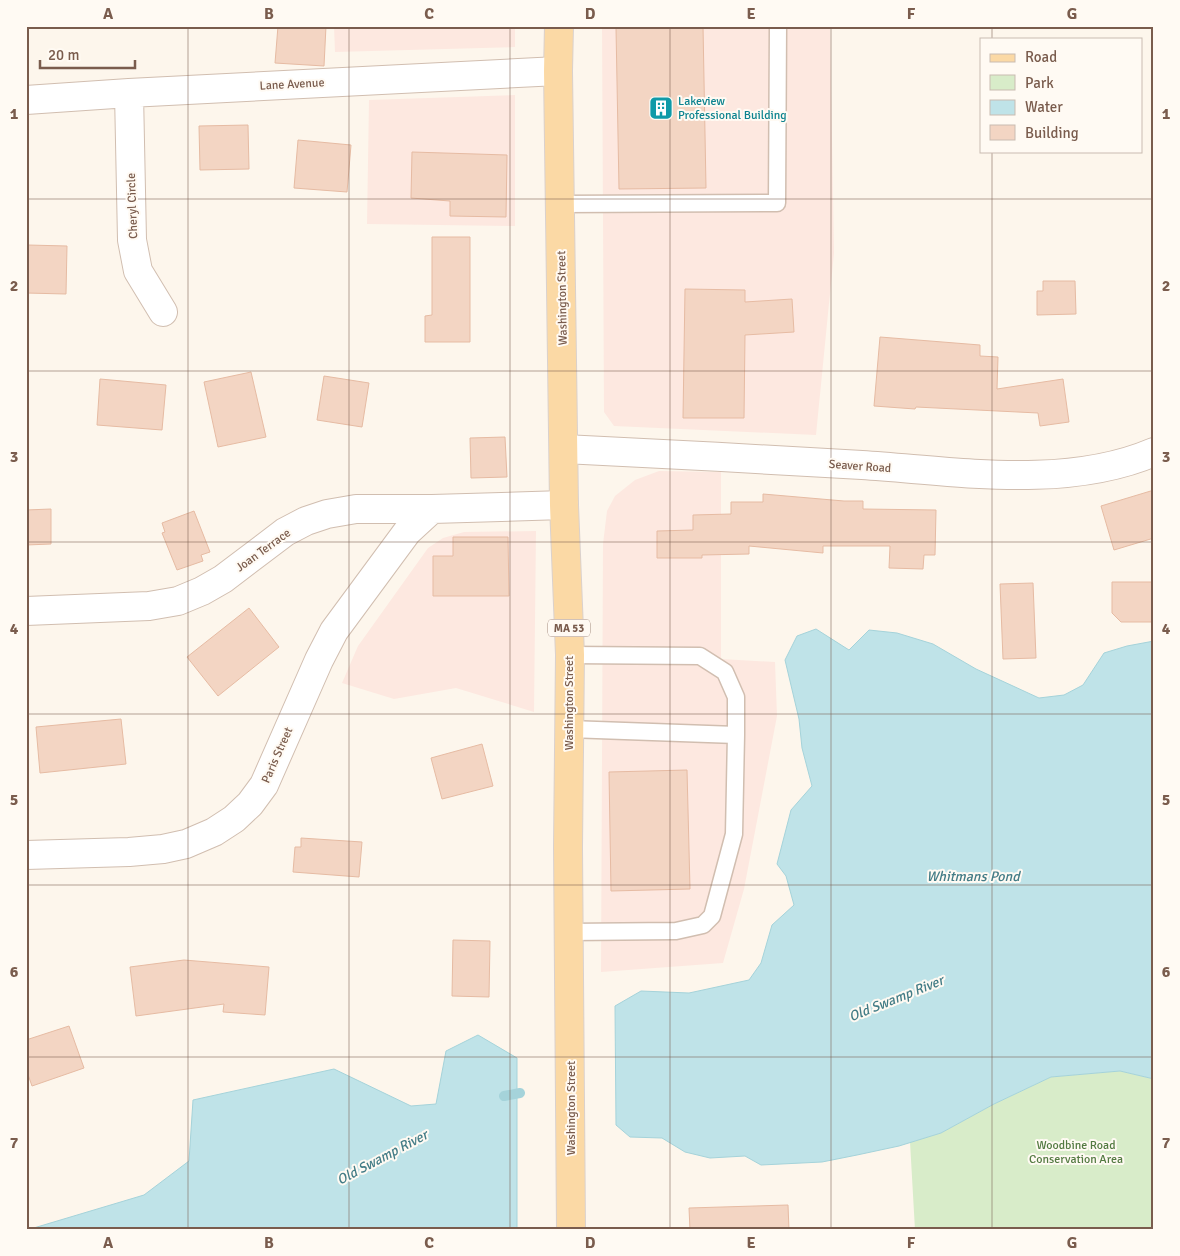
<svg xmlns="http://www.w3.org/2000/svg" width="1180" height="1256" font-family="Signika,sans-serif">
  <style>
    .commercial { fill: #fde8e0 }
    .green { fill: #d8ecc9 }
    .water { fill: #bfe3e8; stroke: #a5d3da }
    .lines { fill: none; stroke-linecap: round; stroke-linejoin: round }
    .stream { stroke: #a5d3da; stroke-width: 10 }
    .building { fill: #f3d5c3; stroke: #e6bba3 }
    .lane-casing { stroke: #d1beb0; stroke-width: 19 }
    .street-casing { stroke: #d1beb0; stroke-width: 30 }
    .primary-casing { stroke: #dad1cd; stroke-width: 30 }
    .lane { stroke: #fff; stroke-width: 16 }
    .street { stroke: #fff; stroke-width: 28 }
    .primary { stroke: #fbd9a5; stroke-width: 28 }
    .grid { fill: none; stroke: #7a5c4d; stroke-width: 1; stroke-opacity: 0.55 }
    .labels { text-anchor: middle; stroke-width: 4; stroke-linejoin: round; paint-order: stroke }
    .shield { fill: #fffaf3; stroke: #a28b7f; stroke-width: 1 }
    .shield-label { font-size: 11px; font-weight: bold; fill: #7a5c4d }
    .street-label { font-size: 12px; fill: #7a5c4d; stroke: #fffaf3 }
    .culture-label { font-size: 12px; fill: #0d838f; stroke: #fffaf3; text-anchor: start }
    .park-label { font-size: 12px; fill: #537a41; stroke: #fffaf3 }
    .water-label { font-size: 14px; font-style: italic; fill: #437c86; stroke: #fffaf3 }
    .neatline { fill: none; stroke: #7a5c4d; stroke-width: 2 }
    .grid-label { font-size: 16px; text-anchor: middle; font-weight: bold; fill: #7a5c4d }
  </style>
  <rect width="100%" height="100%" fill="#fdf6ec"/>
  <!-- commercial -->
  <path class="commercial" d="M334 26H515V47L335 52Z
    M602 26H830L834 253 816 435 614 426 604 412Z
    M515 95V226L367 224 369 100Z
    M659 471 721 472V659L775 662 777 716 744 889 723 963 601 972 603 544 607 511 615 496 635 480Z
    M536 531 534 712 456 688 394 699 342 683 358 646 428 548 443 538 464 532Z"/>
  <!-- green -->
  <path class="green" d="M1120 1071 1154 1079V1230H915L910 1142 941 1133 994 1104 1051 1077Z"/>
  <!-- water -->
  <path class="water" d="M816 629 849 650 869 630 897 633 933 644 976 669 1039 698 1064 695 1083 685 1104 653 1127 646 1154 641V1079L1120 1071 1051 1077 994 1104 941 1133 899 1146 857 1155 822 1162 761 1165 745 1156 710 1158 685 1152 662 1138 630 1137 616 1125 615 1006 641 991 689 993 749 980 761 963 772 925 794 905 786 876 777 864 791 810 812 786 802 748 799 719 785 660 797 636Z
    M478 1035 517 1058V1230H27L144 1195 189 1161 193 1100 334 1069 411 1106 436 1104 446 1051Z"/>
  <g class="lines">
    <!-- stream -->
    <path class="stream" d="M504 1096 520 1093"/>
  </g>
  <!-- building -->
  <path class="building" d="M278 26H326L324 66 275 63Z
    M703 26 706 188 619 189 616 28Z
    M248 125 249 169 200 170 199 126Z
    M298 140 351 145 347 192 294 188Z
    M412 152 507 155 506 217 450 216V201L411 198Z
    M432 237H470V342H425V316L432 315Z
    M28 245 67 246 66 294 26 293V256L28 257Z
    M1043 281H1075L1076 314 1037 315V291H1043Z
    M685 289 745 290V302L792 299 794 332 745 335 744 418H683Z
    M880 337 980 345V356L998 357 997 389 1063 379 1069 422 1040 426 1038 413 916 407 915 409 874 406Z
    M251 372 266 437 218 447 204 382Z
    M324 376 369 383 362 427 317 420Z
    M100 379 166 385 162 430 97 425Z
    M505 437 507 477 471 478 470 438Z
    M1154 490V538L1114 550 1101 506Z
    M763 494 844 501H863V509L936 510 935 555H924L923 569 889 568 890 546H823V553L749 546V554L702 555V558H657V531L693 530V515L731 514V502H763Z
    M51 509V544L26 545V510Z
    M194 511 210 552 201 555 203 561 177 570 162 533 165 532 162 523Z
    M453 537H508L509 596H433V556H453Z
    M1112 582H1154V622H1121L1112 613Z
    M1033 583 1036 658 1003 659 1000 584Z
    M249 608 279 647 218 696 187 657Z
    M121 719 126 764 40 773 36 727Z
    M482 744 493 786 442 799 431 758Z
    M687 770 690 889 611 891 609 772Z
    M301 838 362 842 359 877 293 872 295 847H301Z
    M453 940 490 941 489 997 452 996Z
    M184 960 269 967 265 1015 223 1012 224 1004 136 1016 130 967Z
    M69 1026 84 1068 32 1086 26 1069V1040Z
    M788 1205 789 1230H690L689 1208Z"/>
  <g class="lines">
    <!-- lane casing -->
    <g class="lane-casing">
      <path id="lane" d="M561 204 777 203 778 26
        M569 729 736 735V697L725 672 700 656 570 655
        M569 932 676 931 703 925 712 916 734 834 736 735"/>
    </g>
    <!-- street casing -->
    <g class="street-casing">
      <path id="street" d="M129 93 132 240 138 271 163 312
        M26 100 129 93 558 71
        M564 449C663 454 763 459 862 465 956 471 1065 490 1154 452
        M26 611 149 606 178 601 202 591 223 579 285 532 306 521 327 514 356 509H432L564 505
        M26 855 129 852 163 849 186 844 214 832 234 819 250 804 264 785 319 660 334 631 407 532 432 509"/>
    </g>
    <!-- primary casing -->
    <g class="primary-casing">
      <path id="primary" d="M559 26 558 71 564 505 570 655 568 847 571 1230"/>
    </g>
    <!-- lane -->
    <use href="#lane" class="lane"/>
    <!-- street -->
    <use href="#street" class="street"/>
    <!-- primary -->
    <use href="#primary" class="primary"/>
  </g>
  <!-- grid -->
  <path class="grid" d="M188 26V1230M349 26V1230M510 26V1230M670 26V1230M831 26V1230M992 26V39M992 151V1230M26 199H1154M26 371H1154M26 542H1154M26 714H1154M26 885H1154M26 1057H1154"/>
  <!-- icons -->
  <defs>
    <g id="building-square" transform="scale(1.25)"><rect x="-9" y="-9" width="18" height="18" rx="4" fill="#0f9aa8" stroke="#fffaf3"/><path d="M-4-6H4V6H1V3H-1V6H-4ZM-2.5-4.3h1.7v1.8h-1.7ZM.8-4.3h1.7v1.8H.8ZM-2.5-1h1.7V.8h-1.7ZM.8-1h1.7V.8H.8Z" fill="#fff"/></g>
  </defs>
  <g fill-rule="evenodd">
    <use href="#building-square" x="661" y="108"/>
  </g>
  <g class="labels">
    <!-- shield labels -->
    <rect class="shield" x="548" y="619.5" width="42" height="17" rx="4"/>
    <g class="shield-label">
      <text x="569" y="632">MA 53</text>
    </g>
    <!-- street labels -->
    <g class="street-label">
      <text transform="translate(292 84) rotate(-3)" y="4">Lane Avenue</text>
      <text transform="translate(132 206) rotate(-92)" y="4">Cheryl Circle</text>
      <text transform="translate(562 298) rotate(-91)" y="4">Washington Street</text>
      <text transform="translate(860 466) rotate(4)" y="4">Seaver Road</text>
      <text transform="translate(263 550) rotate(-36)" y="4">Joan Terrace</text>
      <text transform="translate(569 703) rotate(-90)" y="4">Washington Street</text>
      <text transform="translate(277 755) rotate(-66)" y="4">Paris Street</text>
      <text transform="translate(571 1108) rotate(-90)" y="4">Washington Street</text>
    </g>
    <!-- culture labels -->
    <g class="culture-label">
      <text x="678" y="105">Lakeview<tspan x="678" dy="14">Professional Building</tspan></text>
    </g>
    <!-- park labels -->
    <g class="park-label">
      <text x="1076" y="1149">Woodbine Road<tspan x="1076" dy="14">Conservation Area</tspan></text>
    </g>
    <!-- water labels -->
    <g class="water-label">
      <text x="973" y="881">Whitmans Pond</text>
      <text transform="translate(896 998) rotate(-22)" y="5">Old Swamp River</text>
      <text transform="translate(382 1157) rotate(-28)" y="5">Old Swamp River</text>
    </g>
  </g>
  <!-- border -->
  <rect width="1180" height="1256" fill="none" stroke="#fffaf3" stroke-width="55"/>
  <!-- legend -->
  <rect x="980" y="38" width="162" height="115" fill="#fffaf3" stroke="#cabbb1"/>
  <rect x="990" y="54" width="25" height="8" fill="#fbd9a5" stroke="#cabbb1"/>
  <text x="1025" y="62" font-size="15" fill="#7a5c4d">Road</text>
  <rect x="990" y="75" width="25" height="15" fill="#d8ecc9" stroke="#cabbb1"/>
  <text x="1025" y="88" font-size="15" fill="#7a5c4d">Park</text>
  <rect x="990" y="100" width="25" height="15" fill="#bfe3e8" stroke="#cabbb1"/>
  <text x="1025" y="112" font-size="15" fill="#7a5c4d">Water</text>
  <rect x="990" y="125" width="25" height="15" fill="#f3d5c3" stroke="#cabbb1"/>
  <text x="1025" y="138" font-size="15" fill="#7a5c4d">Building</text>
  <!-- scale -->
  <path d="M40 60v8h95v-8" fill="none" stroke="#7a5c4d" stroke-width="2.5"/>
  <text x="48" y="60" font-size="15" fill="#7a5c4d" stroke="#fffaf3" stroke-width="4" paint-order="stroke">20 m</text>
  <rect x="28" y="28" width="1124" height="1200" class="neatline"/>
  <g class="grid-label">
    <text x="108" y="19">A</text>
    <text x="269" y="19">B</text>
    <text x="429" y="19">C</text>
    <text x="590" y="19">D</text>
    <text x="751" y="19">E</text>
    <text x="911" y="19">F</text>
    <text x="1072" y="19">G</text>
    <text x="14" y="119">1</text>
    <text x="1166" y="119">1</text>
    <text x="14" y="291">2</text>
    <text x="1166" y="291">2</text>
    <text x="14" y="462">3</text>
    <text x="1166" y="462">3</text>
    <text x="14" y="634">4</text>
    <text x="1166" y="634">4</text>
    <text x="14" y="805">5</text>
    <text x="1166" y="805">5</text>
    <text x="14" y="977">6</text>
    <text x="1166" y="977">6</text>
    <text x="14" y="1148">7</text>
    <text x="1166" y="1148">7</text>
    <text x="108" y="1248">A</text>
    <text x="269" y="1248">B</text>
    <text x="429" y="1248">C</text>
    <text x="590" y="1248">D</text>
    <text x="751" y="1248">E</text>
    <text x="911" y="1248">F</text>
    <text x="1072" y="1248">G</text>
  </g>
</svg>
